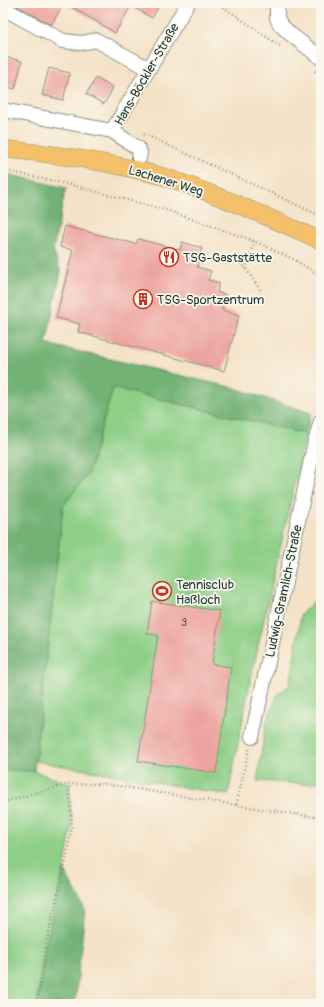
<svg xmlns="http://www.w3.org/2000/svg" width="324" height="1007" font-family="Pangolin,sans-serif">
  <style>
    .green { fill: #8dcf87; stroke: #56865e }
    .forest { fill: #72b274; stroke: #487854 }
    .building { fill: #eca39f }
    .lines { fill: none; stroke-linecap: round; stroke-linejoin: round }
    .minor-casing { stroke: #8a907e; stroke-width: 16 }
    .major-casing { stroke: #8a907e; stroke-width: 18 }
    .path { stroke: #8a907e; stroke-width: 2.5; stroke-dasharray: 1 3; stroke-linecap: butt }
    .minor { stroke: #fff; stroke-width: 14 }
    .major { stroke: #f4c16a; stroke-width: 17 }
    .labels { text-anchor: middle; stroke-width: 3.5; stroke-linejoin: round; paint-order: stroke }
    .number-label { font-size: 11px; fill: #52564f }
    .street-label { font-size: 13px; fill: #1f3d34; stroke: #fbf7ec }
    .poi-label { font-size: 13px; fill: #1f3d34; stroke: #fbf7ec; text-anchor: start }
  </style>
  <rect width="100%" height="100%" fill="#fbf7ec"/>
  <filter id="ink" filterUnits="userSpaceOnUse"><feTurbulence type="fractalNoise" baseFrequency=".025" numOctaves="2"/><feDisplacementMap in="SourceGraphic" scale="8" xChannelSelector="R" yChannelSelector="G"/><feConvolveMatrix kernelMatrix="1 2 1 2 8 2 1 2 1" color-interpolation-filters="sRGB"/></filter>
  <filter id="wash" filterUnits="userSpaceOnUse"><feTurbulence type="fractalNoise" baseFrequency=".012" numOctaves="4" result="noise"/><feDisplacementMap in="SourceGraphic" scale="16" xChannelSelector="R" yChannelSelector="G"/><feGaussianBlur stdDeviation="0.9" result="paint"/><feColorMatrix in="noise" values="0 0 0 0 0 0 0 0 0 0 0 0 0 0 0 0 0 1.4 0 .05"/><feComposite in="paint" operator="in"/></filter>
  <g filter="url(#wash)">
    <rect width="100%" height="100%" fill="#f4e2c7"/>
    <!-- green -->
    <path class="green" d="M113 388 306 434 251 677 228 795 35 761 63 506 88 474Z
      M321 595V782L304 784 257 781 266 723 277 695 290 685 301 614Z
      M3 770 34 771 69 784 72 825 64 869 46 944 37 1004H3Z"/>
    <!-- forest -->
    <path class="forest" d="M3 173 66 188 53 250 61 272 46 344 234 388 311 413 306 434 113 388 88 474 63 506 34 771 3 770Z
      M64 869 85 910 75 1004H37L46 944Z"/>
    <g id="blocks">
      <!-- building -->
      <path class="building" d="M12 3H64L51 25Z
        M65 3H161L152 18 131 6 115 33Z
        M5 57 22 61 15 89 3 86V65Z
        M49 68 70 73 63 100 42 95Z
        M96 78 113 88 104 104 86 94Z
        M65 226 136 244 138 239 180 250 182 242 202 248 197 267 211 271 208 280 219 283 217 292 226 295 222 310 239 315 224 371 78 332 80 324 56 318 73 250 60 247Z
        M152 601 220 611 212 664 231 667 216 773 138 761 158 635 147 634Z"/>
    </g>
  </g>
  <g filter="url(#ink)">
    <use href="#blocks" fill-opacity="0" stroke="#8a907e" stroke-width="1"/>
    <g class="lines">
      <!-- minor casing -->
      <g class="minor-casing">
        <path id="minor" d="M278 3 277 9V18L280 24 289 33 321 58
          M3 8 63 41 82 43 96 40 149 69
          M3 110 112 131 188 3
          M112 131 138 148 140 153 139 158
          M252 737 314 446 321 421"/>
      </g>
      <!-- major casing -->
      <g class="major-casing">
        <path id="major" d="M3 149C56 154 109 162 161 176 185 183 209 193 232 202 262 215 292 227 321 241"/>
      </g>
      <!-- path -->
      <path class="path" d="M216 3C239 16 259 33 282 47
        M315 71 321 76
        M144 134 321 216
        M3 169 7 171 71 185 169 211 254 241 293 259 321 276
        M237 256 261 291
        M246 269 254 241
        M249 749 236 805 321 818
        M3 802 69 784H106L236 805
        M37 1004 46 944 64 869 72 825 69 784"/>
      <!-- minor -->
      <use href="#minor" class="minor"/>
      <!-- major -->
      <use href="#major" class="major"/>
    </g>
  </g>
  <!-- icons -->
  <defs>
    <g id="restaurant-ring" transform="scale(1)"><circle r="9.5" fill="#fbf7ec" stroke="#c8321e" stroke-width="1.5"/><path d="M-5-6h1v4h1v-4h1v4h1v-4h1v5L-1.5 .5V6h-2V.5L-5-1ZM5-6V6H3V1.5H1.5Q1.5-4 5-6Z" fill="#c8321e"/></g>
    <g id="building-ring" transform="scale(1)"><circle r="9.5" fill="#fbf7ec" stroke="#c8321e" stroke-width="1.5"/><path d="M-4-6H4V6H1V3H-1V6H-4ZM-2.5-4.3h1.7v1.8h-1.7ZM.8-4.3h1.7v1.8H.8ZM-2.5-1h1.7V.8h-1.7ZM.8-1h1.7V.8H.8Z" fill="#c8321e"/></g>
    <g id="stadium-ring" transform="scale(1)"><circle r="9.5" fill="#fbf7ec" stroke="#c8321e" stroke-width="1.5"/><path d="M0-5a6.5 5 0 1 0 0 10a6.5 5 0 1 0 0-10ZM-3.5-1.8h7v3.6h-7Z" fill="#c8321e"/></g>
  </defs>
  <g fill-rule="evenodd">
    <use href="#restaurant-ring" x="169" y="257"/>
    <use href="#building-ring" x="143" y="299"/>
    <use href="#stadium-ring" x="162" y="591"/>
  </g>
  <g class="labels">
    <!-- number labels -->
    <g class="number-label">
      <text x="184" y="626">3</text>
    </g>
    <!-- street labels -->
    <g class="street-label">
      <text transform="translate(146 74) rotate(-60)" y="5">Hans-Böckler-Straße</text>
      <text transform="translate(166 180) rotate(17)" y="5">Lachener Weg</text>
      <text transform="translate(283 591) rotate(-78)" y="5">Ludwig-Gramlich-Straße</text>
    </g>
    <!-- poi labels -->
    <g class="poi-label">
      <text x="183" y="262">TSG-Gaststätte</text>
      <text x="157" y="304">TSG-Sportzentrum</text>
      <text x="176" y="589">Tennisclub<tspan x="176" dy="15">Haßloch</tspan></text>
    </g>
  </g>
  <!-- margin -->
  <rect width="324" height="1007" fill="none" stroke="#fbf7ec" stroke-width="16"/>
</svg>
